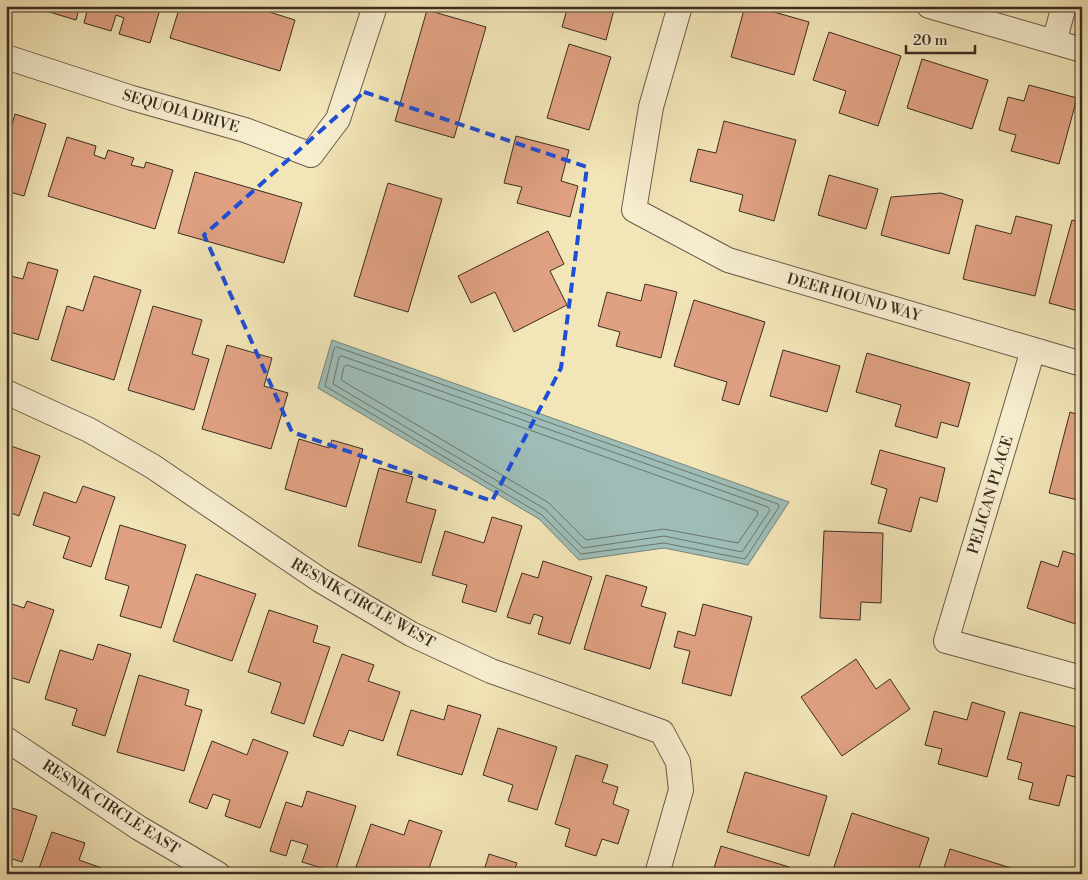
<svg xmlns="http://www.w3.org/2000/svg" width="1088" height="880" font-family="'Libre Bodoni',serif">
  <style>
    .water { fill: #9ebdb7; stroke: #76837b }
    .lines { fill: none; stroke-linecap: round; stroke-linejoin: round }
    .shore { stroke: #6c756c; stroke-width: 1 }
    .building { fill: #e0a182; stroke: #392d22 }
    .minor-casing { stroke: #675b47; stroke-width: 26 }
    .minor { stroke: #f7eed0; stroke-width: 24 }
    .marked { fill: none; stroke: #1d4ed8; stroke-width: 4; stroke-dasharray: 10 6; stroke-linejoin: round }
    .labels { text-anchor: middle; stroke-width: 5; stroke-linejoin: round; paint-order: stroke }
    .street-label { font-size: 15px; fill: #392d22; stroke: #f7eed0 }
  </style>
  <rect width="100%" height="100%" fill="#f2e5b7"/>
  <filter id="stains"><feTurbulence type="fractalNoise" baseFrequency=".004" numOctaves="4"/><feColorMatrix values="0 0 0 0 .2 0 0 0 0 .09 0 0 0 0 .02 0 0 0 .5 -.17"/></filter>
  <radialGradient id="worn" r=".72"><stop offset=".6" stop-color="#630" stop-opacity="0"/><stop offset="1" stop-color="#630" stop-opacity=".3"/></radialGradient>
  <!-- water -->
  <path class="water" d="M332 340 789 502 748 565 664 548 579 560 539 519 318 388Z"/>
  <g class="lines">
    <!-- shore -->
    <path class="shore" d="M337 347 778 504 779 507 745 559 664 543 581 554 542 515 325 386 334 349Z
      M342 356 768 507 770 510 742 552 664 536 583 548 545 509 333 384 339 357Z
      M347 365 757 511 758 514 738 543 664 529 586 540 549 503 341 380 344 367Z"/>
  </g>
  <!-- building -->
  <path class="building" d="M47 6H80L76 20 46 11Z
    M85 6H161L150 43 119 34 124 18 116 15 111 31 84 23 88 7Z
    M180 6H250L295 20 280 71 170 38Z
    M568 6H615L606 40 562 27Z
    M745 6H753L809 22 794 75 731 57Z
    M427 10 486 27 454 138 395 121Z
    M829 32 901 56 878 126 839 113 846 91 813 80Z
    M569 44 611 57 589 130 547 118Z
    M922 59 988 80 972 129 907 108Z
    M1029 85 1077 98 1059 164 1011 151 1016 135 999 130 1008 97 1024 101Z
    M15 114 46 124 24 196 6 191V135H9Z
    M724 121 796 140 774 221 739 211 743 195 690 181 698 149 716 153Z
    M516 136 569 150 561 181 578 186 570 217 517 203 522 187 504 183Z
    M67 137 96 146 94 155 105 159 108 150 134 158 131 165 144 168 146 162 173 170 155 229 48 196Z
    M195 172 302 203 284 263 178 233Z
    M829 175 878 189 866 229 818 215Z
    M388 183 442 199 408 312 354 296Z
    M941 193 963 200 949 254 881 235 891 197Z
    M1016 216 1052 225 1035 296 963 279 976 225 1011 234Z
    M1072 220 1082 223V312L1049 303Z
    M548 231 564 264 550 271 567 305 514 332 495 292 471 303 458 276Z
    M28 262 58 270 38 340 6 331V275L23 279Z
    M94 276 141 290 114 380 51 360 67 306 83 311Z
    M645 284 677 292 661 358 616 346 620 332 598 326 607 292 641 301Z
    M694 300 765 322 739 405 722 400 727 382 674 366Z
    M153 306 202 320 192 354 209 359 194 410 128 390Z
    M227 345 272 358 264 386 288 393 271 449 202 429Z
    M783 350 840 366 827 412 770 396Z
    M867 353 970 383 958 427 941 422 937 438 895 426 901 405 856 392Z
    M1070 412 1082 416V501L1049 493Z
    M299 439 329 448 332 440 363 449 346 507 285 489Z
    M8 445 40 456 19 516 6 511Z
    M880 450 945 468 937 502 920 497 911 532 878 523 887 489 871 484Z
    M379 468 413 477 406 502 436 510 421 563 358 546Z
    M83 486 115 497 91 567 63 558 70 537 33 525 44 492 76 503Z
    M492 517 522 526 496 612 462 602 467 585 432 575 445 531 484 543Z
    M120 525 186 545 161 628 120 616 129 586 105 579Z
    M824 531 883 533 881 603 861 602 860 620 820 618Z
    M1082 550V626L1027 608 1041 561 1058 567 1063 551 1080 556Z
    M543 561 592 577 570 644 538 634 543 617 534 614 530 624 507 617 522 573 538 578Z
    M196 574 256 594 232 661 173 641Z
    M606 575 647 587 641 606 666 613 650 669 584 649Z
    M27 601 54 610 29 683 6 676V602L24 608Z
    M703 604 752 617 731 696 682 683 690 651 674 647 678 631 695 636Z
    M269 610 318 626 313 642 330 647 304 724 271 713 281 683 248 672Z
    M98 644 131 654 105 736 72 725 77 709 45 699 60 650 93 660Z
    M342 654 374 665 368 681 400 692 383 741 349 730 343 746 313 736Z
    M856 659 876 689 890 679 910 709 842 756 801 697Z
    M139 675 189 690 185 705 202 710 184 771 117 752Z
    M972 702 1005 712 987 777 938 764 942 749 925 745 934 711 967 720Z
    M448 705 481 715 462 775 397 755 411 710 444 720Z
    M1020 712 1080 728 1076 744 1082 745V779L1067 775 1059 806 1029 799 1033 783 1018 779 1022 763 1007 759Z
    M498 728 557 747 537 810 508 801 513 785 483 775Z
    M253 739 288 752 260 828 225 816 230 800 213 794 207 809 189 802 212 741 247 755Z
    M576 755 608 765 602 782 618 787 613 804 629 810 618 844 602 839 596 856 565 846 570 829 555 824Z
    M745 772 827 796 809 856 727 832Z
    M307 791 356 806 335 872 302 862 308 845 291 840 286 856 270 851 286 802 302 807Z
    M6 806 37 816 22 862 6 857Z
    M852 813 929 838 917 874 832 873Z
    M409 820 442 831 427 874H366L355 870 371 824 404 835Z
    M52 832 85 843 79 860 113 872 112 874H37Z
    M721 846 789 867 786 874H712Z
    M950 849 1011 868 1009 874H942Z
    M489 854 517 863 513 874H483Z"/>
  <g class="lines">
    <!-- minor casing -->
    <g class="minor-casing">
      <path id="minor" d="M680 6 651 107 634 210 728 260 1082 364
        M929 6 1082 50
        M1054 42 1064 6
        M6 57 132 98 245 130 311 155 338 119 375 6
        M1033 350 946 641 1082 678
        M6 392 89 430 152 466 320 580 411 634 491 671 662 732 678 762 681 790 657 874
        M6 739 139 828 218 874"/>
    </g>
    <!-- minor -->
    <use href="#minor" class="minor"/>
  </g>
  <!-- marked area -->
  <path class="marked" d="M364 92 587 167 561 368 492 501 292 432 204 235Z"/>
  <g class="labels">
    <!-- street labels -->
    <g class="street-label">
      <text transform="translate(181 111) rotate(16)" y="5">SEQUOIA DRIVE</text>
      <text transform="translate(854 297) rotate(16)" y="5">DEER HOUND WAY</text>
      <text transform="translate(990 495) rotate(-73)" y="5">PELICAN PLACE</text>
      <text transform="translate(363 603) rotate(30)" y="5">RESNIK CIRCLE WEST</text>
      <text transform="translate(111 807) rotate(33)" y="5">RESNIK CIRCLE EAST</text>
    </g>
  </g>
  <!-- margin -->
  <rect width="1088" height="880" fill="none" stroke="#f2e5b7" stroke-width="25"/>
  <rect x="8" y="8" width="1073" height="865" fill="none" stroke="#392d22" stroke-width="2.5"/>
  <rect x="12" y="12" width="1063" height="855" fill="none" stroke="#392d22"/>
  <!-- scale -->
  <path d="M906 45v8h69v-8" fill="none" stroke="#392d22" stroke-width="2.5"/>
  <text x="913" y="45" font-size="15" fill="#392d22" stroke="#f7eed0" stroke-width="4" paint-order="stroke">20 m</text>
  <rect width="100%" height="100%" filter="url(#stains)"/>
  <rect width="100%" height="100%" fill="url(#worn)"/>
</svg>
